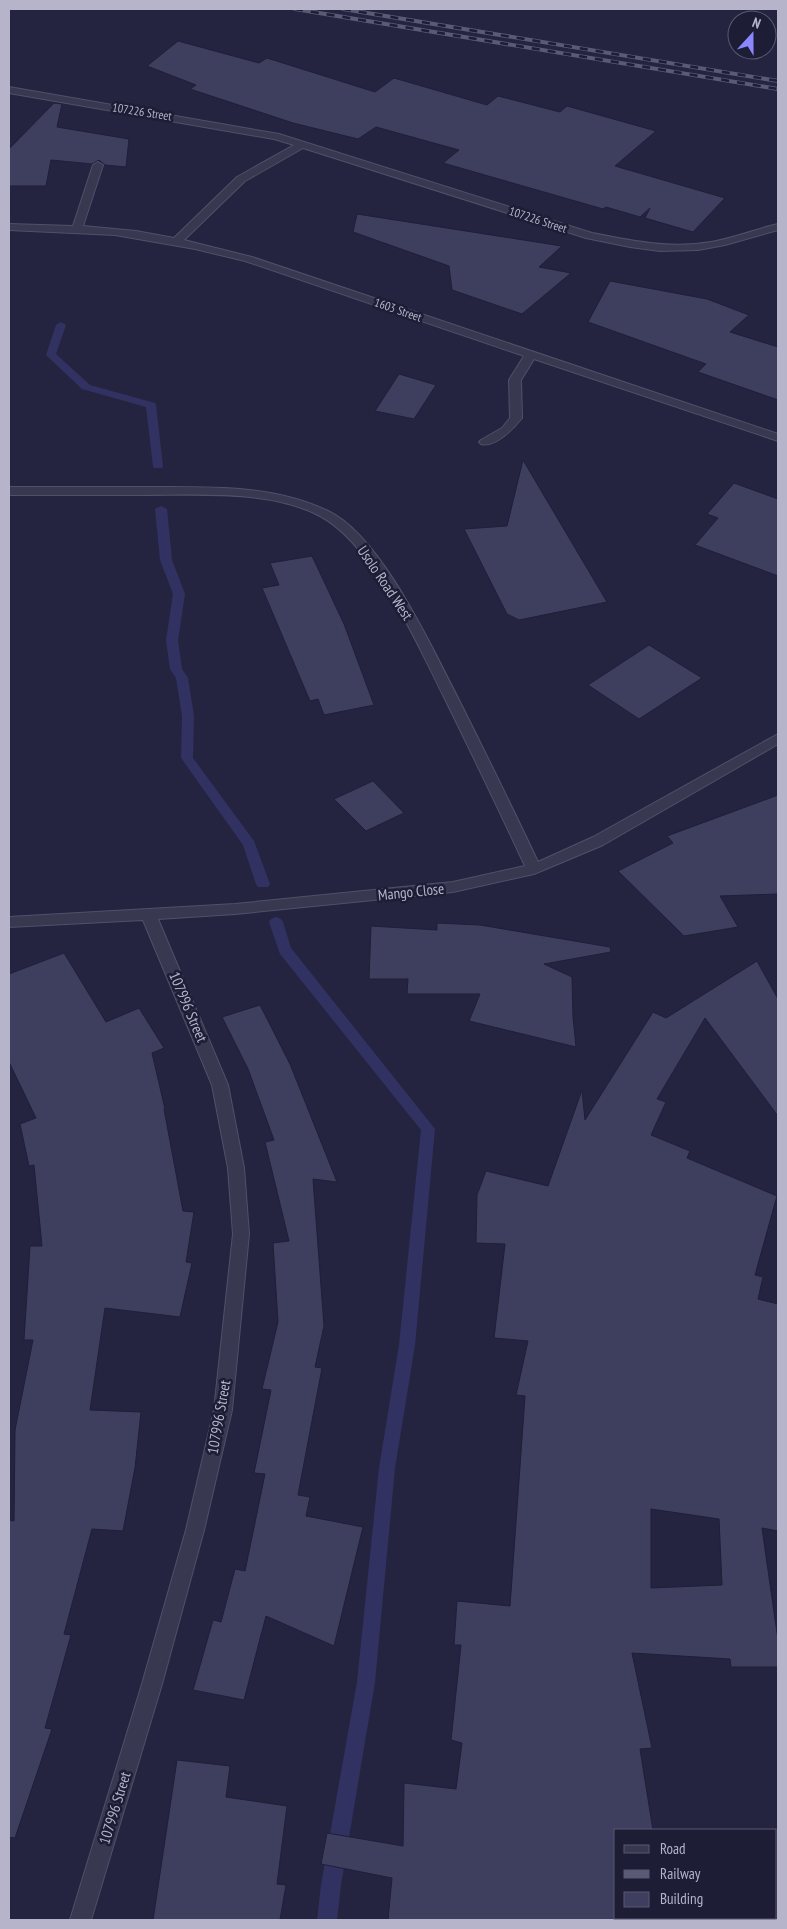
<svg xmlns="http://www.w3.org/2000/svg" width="787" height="1929" font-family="'PT Sans Narrow',sans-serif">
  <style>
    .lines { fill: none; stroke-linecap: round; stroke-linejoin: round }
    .stream { fill: #323262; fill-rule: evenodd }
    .building { fill: #3e3e5e; stroke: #1f1f37; fill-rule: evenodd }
    .minor-casing { stroke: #505068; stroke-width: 2 }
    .minor { fill: #383850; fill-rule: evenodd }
    .rail-casing { stroke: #5a5a77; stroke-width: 4 }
    .rail { stroke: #1d1d35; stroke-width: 2.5; stroke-dasharray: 8; stroke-linecap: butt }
    .labels { text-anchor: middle; stroke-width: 5; stroke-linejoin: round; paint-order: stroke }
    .far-street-label { font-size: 12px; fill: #b5b4cb; stroke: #1d1d35 }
    .street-label { font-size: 15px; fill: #b5b4cb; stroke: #1d1d35 }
  </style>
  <rect width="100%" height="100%" fill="#242440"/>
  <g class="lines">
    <!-- stream -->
    <path class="stream" d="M61 322 66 325 56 354 90 385 155 403 156 405 163 466 162 468H154L153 466 146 407 82 389 46 355 56 325Z
      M161 506 167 509 172 560 185 594 178 640 182 669 188 678 194 716 193 758 254 841 270 884 268 887H258L256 884 243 845 181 758 182 716 176 678 170 669 166 640 173 594 160 560 155 509Z
      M276 917 281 919 283 922 291 948 435 1129 415 1345 395 1468 375 1682 341 1885 337 1920H317L321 1885 357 1682 379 1468 399 1345 421 1130 280 954 269 922 271 919Z"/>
  </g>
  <!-- building -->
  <path class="building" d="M178 41 259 63 267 58 375 92 394 78 487 105 498 96 560 112 567 106 656 131 615 166 725 198 693 232 645 218 650 208 640 217 606 207 603 209 443 163 459 150 376 127 358 139 293 123 190 89 196 85 147 66Z
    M54 103 62 104 57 127 129 139 126 167 105 165 99 160 92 164 51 160 46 186H9V149Z
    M357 214 562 246 539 267 571 273 522 314 452 290 449 266 353 232Z
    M610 281 707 299 749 315 730 332 778 347V400L698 372 706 364 588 322Z
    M399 374 436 385 414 419 375 411Z
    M523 460 607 602 519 620 507 614 464 529 507 526Z
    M734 483 778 499V576L695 545 718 518 707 514Z
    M312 556 344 624 374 705 324 715 318 699 310 701 262 588 279 585 270 563Z
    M649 645 702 678 639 719 588 685Z
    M373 781 404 813 366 831 334 799Z
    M778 795V894L720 896 738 927 684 936 618 871 673 843 667 836Z
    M437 923 480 925 610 947 611 952 544 964 572 977 573 1017 576 1047 469 1021 480 994H407L408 979H369L371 926 437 930Z
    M64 953 106 1022 139 1008 164 1048 152 1053 165 1109H164L183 1211 194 1212 186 1262 192 1263 180 1317 105 1308 90 1410 141 1412 135 1468 123 1531 92 1529 64 1634 71 1635 45 1728 52 1729 15 1838 9 1837V1520L14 1521 15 1430 33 1340H24L30 1246H42L34 1165 29 1166 20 1124 36 1118 9 1062V974Z
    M757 961 778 999V1116L705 1018 657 1099 666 1102 651 1135 690 1151 687 1158 777 1196 755 1275 763 1277 758 1299 778 1304V1531L762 1528 778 1640V1667H731L730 1659 632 1653 652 1748 640 1749 653 1830H616V1920H388L392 1878 321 1864 327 1833 403 1846 404 1783 456 1789 462 1743 451 1740 461 1645H454L457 1601 510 1606 525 1396 516 1395 528 1341 494 1338 505 1244 476 1243 477 1195 486 1171 548 1186 582 1090 585 1120 653 1012 666 1018ZM651 1509 719 1519 722 1585 651 1588Z
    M260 1005 290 1064 337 1182 313 1179 324 1326 315 1367 322 1368 298 1495 310 1497 306 1516 363 1527 334 1646 266 1616 244 1700 193 1690 213 1620 221 1622 235 1569 245 1571 265 1474 254 1473 271 1390 262 1389 278 1322 273 1243 289 1241 265 1142 274 1140 248 1069 222 1017Z
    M177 1760 230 1766 226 1797 287 1806 277 1884 286 1885 280 1920H153Z"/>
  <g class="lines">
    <!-- minor casing -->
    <g class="minor-casing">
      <path id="minor" d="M9 87 279 134 592 233C632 241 670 249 711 242 734 238 756 229 778 224V230L725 245 698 250 660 251 630 247 586 238 303 148 245 181 184 240 252 257 778 434V441L534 359 521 380 522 418C514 428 495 448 481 444L479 442 481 440 502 428 510 418 509 380 524 356 245 261 195 249 115 235 9 230V224L73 226 93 165 98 162 103 165 83 226 136 231 174 238 237 177 294 145 274 139 9 93Z
        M9 487C54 487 100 487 145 487 206 487 272 484 328 511 381 536 431 646 458 698 485 752 512 807 538 862L593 837 778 734V744L603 845 534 874 453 892 235 914 158 919 228 1085 244 1168 249 1234 232 1410 204 1530 162 1684 91 1920H70L142 1684 186 1530 214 1410 233 1234 228 1168 212 1085 143 920 9 927V917L235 904 453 882 525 866C499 810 472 754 445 699 418 645 374 545 320 516 271 490 200 495 145 495 100 495 54 495 9 495Z"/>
    </g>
    <!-- minor -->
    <use href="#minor" class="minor"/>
    <!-- rail casing -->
    <g class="rail-casing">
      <path id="rail" d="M295 9 778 89
        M343 9 778 81"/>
    </g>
    <!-- rail -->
    <use href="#rail" class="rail"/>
  </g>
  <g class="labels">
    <!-- far-street labels -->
    <g class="far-street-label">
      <text transform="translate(142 112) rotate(9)" y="4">107226 Street</text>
      <text transform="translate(538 220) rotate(18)" y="4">107226 Street</text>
      <text transform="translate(398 310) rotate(19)" y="4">1603 Street</text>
    </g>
    <!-- street labels -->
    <g class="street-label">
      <text transform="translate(385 583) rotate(56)" y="5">Usolo Road West</text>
      <text transform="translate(411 892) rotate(-6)" y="5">Mango Close</text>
      <text transform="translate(188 1007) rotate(67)" y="5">107996 Street</text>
      <text transform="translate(219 1417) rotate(-80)" y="5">107996 Street</text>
      <text transform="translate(115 1808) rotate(-73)" y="5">107996 Street</text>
    </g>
  </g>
  <!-- border -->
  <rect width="787" height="1929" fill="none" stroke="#b5b4cb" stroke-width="20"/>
  <!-- legend -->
  <rect x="614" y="1829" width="162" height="90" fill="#1d1d35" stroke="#5a5971"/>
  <rect x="624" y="1845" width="25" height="8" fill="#383850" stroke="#5a5971"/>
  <text x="660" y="1854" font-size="15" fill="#b5b4cb">Road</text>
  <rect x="624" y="1870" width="25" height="8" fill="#5a5a77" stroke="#5a5971"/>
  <text x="660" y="1879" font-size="15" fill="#b5b4cb">Railway</text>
  <rect x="624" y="1892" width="25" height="15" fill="#3e3e5e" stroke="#5a5971"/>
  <text x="660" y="1904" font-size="15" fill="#b5b4cb">Building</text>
  <!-- north arrow -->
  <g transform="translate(752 35) rotate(21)"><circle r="24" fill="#1d1d35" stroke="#5a5971"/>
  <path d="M0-4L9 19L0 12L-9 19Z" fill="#8a88fc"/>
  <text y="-8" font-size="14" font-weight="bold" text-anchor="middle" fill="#b5b4cb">N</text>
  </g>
</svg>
